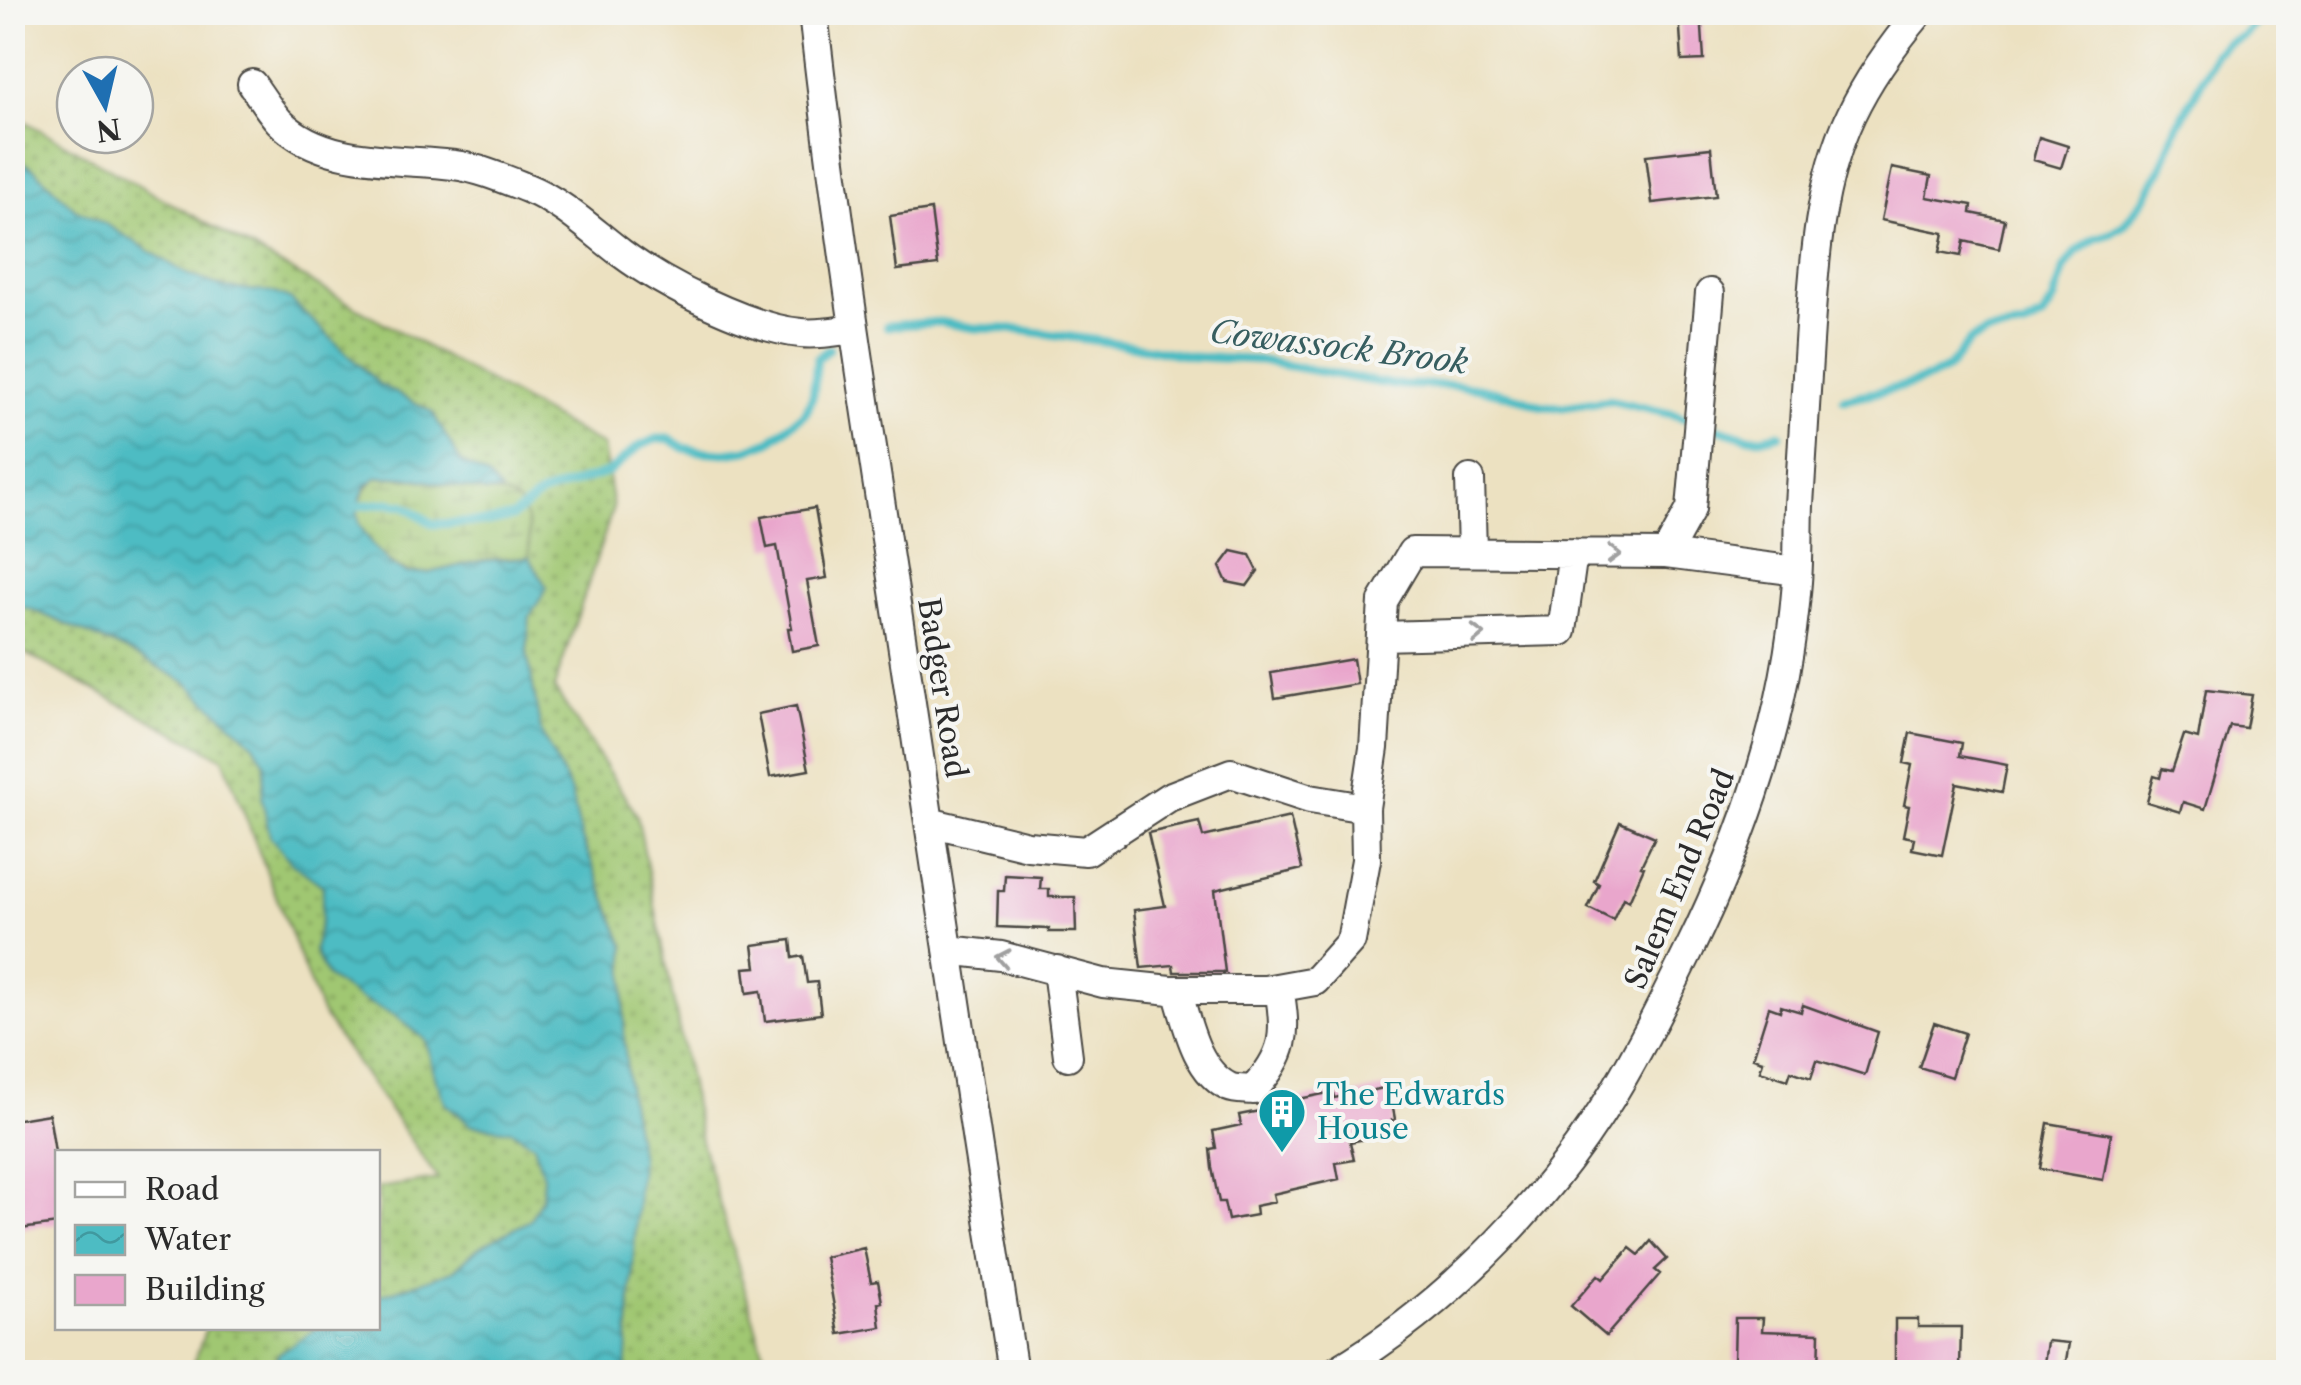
<svg xmlns="http://www.w3.org/2000/svg" width="2301" height="1385" font-family="'Libre Caslon Text',serif">
  <style>
    .grass { fill: url(#grass-dots); stroke: #66794e; stroke-width: 2.5 }
    .wetland { fill: url(#wetland-marsh); stroke: #66794e; stroke-width: 2.5 }
    .water { fill: url(#water-waves); stroke: #3c7477; stroke-width: 2.5 }
    .lines { fill: none; stroke-linecap: round; stroke-linejoin: round }
    .stream { stroke: #4dbcc3; stroke-width: 9 }
    .building { fill: #e9a6cc }
    .minor-casing { stroke: #484642; stroke-width: 32 }
    .minor { stroke: #fff; stroke-width: 28 }
    .oneway { stroke: #a0a0a0 }
    .labels { text-anchor: middle; stroke-width: 8; stroke-linejoin: round; paint-order: stroke }
    .street-label { font-size: 30px; fill: #2b2b2b; stroke: #f6f6f2 }
    .culture-label { font-size: 30px; fill: #0d838f; stroke: #f6f6f2; text-anchor: start }
    .water-label { font-size: 32px; font-style: italic; fill: #375e60; stroke: #f6f6f2 }
  </style>
  <defs>
    <pattern id="grass-dots" width="8" height="8" patternUnits="userSpaceOnUse" patternTransform="scale(2.5)"><rect width="8" height="8" fill="#a0c772"/><path d="M2 2h.1M6 6h.1" fill="none" stroke="#83a25e" stroke-width="1.8" stroke-linecap="round"/></pattern>
    <pattern id="wetland-marsh" width="20" height="14" patternUnits="userSpaceOnUse" patternTransform="scale(2.5)"><rect width="20" height="14" fill="#a0c772"/><path d="M1 5h8M5 5V1M11 12h8M15 12V8" fill="none" stroke="#83a25e"/></pattern>
    <pattern id="water-waves" width="16" height="10" patternUnits="userSpaceOnUse" patternTransform="scale(2.5)"><rect width="16" height="10" fill="#4dbcc3"/><path d="M0 5q4-4 8 0t8 0" fill="none" stroke="#40999f"/></pattern>
  </defs>
  <rect width="100%" height="100%" fill="#f6f6f2"/>
  <filter id="ink" filterUnits="userSpaceOnUse"><feTurbulence type="fractalNoise" baseFrequency=".01" numOctaves="2"/><feDisplacementMap in="SourceGraphic" scale="20" xChannelSelector="R" yChannelSelector="G"/><feConvolveMatrix kernelMatrix="1 2 1 2 8 2 1 2 1" color-interpolation-filters="sRGB"/></filter>
  <filter id="wash" filterUnits="userSpaceOnUse"><feTurbulence type="fractalNoise" baseFrequency=".0048" numOctaves="4" result="noise"/><feDisplacementMap in="SourceGraphic" scale="40" xChannelSelector="R" yChannelSelector="G"/><feGaussianBlur stdDeviation="2.25" result="paint"/><feColorMatrix in="noise" values="0 0 0 0 0 0 0 0 0 0 0 0 0 0 0 0 0 1.4 0 .05"/><feComposite in="paint" operator="in"/></filter>
  <g filter="url(#wash)">
    <rect width="100%" height="100%" fill="#ece1c1"/>
    <!-- grass -->
    <path class="grass" d="M12 114 603 446 613 508 554 688 637 815 701 1141 768 1368 766 1372H191L206 1328H378V1188L438 1179 321 1013 223 758 13 647Z"/>
    <!-- wetland -->
    <path class="wetland" d="M377 477C401 477 504 488 518 503 531 517 529 539 529 557 511 558 492 558 475 562 438 569 413 587 382 555 374 547 363 536 359 524 353 506 364 488 377 477Z"/>
    <!-- water -->
    <path class="water" d="M13 156 32 167 75 209 106 224 187 274 226 288 272 292 290 299 379 384 432 412 461 462 489 478 501 492H485L406 477H377L366 486 357 506 359 524 373 546 390 564 406 573H429L479 561 529 557 547 588 530 616 527 652 541 732 570 790 582 839 625 946 624 1037 629 1095 640 1158 626 1372H271L279 1353 318 1328H378V1296L453 1271 478 1248 530 1220 542 1197 543 1176 534 1144 511 1130 472 1125 446 1104 434 1074 426 1040 393 1014 360 999 327 977 314 950 321 920 323 886 291 862 270 836 262 798 265 763 254 744 186 682 129 652 31 609 13 605Z"/>
    <g class="lines">
      <!-- stream -->
      <path class="stream" d="M887 326 940 322 974 328 1012 329 1130 345 1194 357 1257 360 1393 385H1457L1479 388 1521 398 1542 406 1562 407 1609 400 1675 415 1746 437 1763 438 1780 434
        M1844 399 1897 388 1930 378 1948 368 1970 341 1985 333 2023 328 2043 317 2053 302 2064 269 2076 252 2096 238 2110 234 2124 225 2145 198 2162 167 2177 127 2206 73 2214 54 2227 43 2243 36 2256 23 2257 12
        M357 506 387 503 404 505 433 524 489 522 512 517 542 494 609 472 638 447 656 439H670L684 448 698 451 725 453 747 450 770 441 806 412 813 395 817 359 829 349"/>
    </g>
    <g id="blocks">
      <!-- building -->
      <path class="building" d="M1679 12H1701L1704 60 1682 61Z
        M2039 137 2068 146 2061 168 2033 160Z
        M1711 148 1716 196 1652 203 1646 155Z
        M1892 168 1931 176 1927 197 1972 205 1971 213 2005 220 1999 249 1964 241 1961 256 1940 252 1944 233 1881 220Z
        M931 210 938 265 897 270 890 216Z
        M815 508 827 578 807 581 819 646 792 651 788 628H792L777 546 767 548 761 517Z
        M1232 551 1250 555 1258 571 1247 586 1227 582 1220 567Z
        M1353 659 1357 684 1275 698 1271 673Z
        M2206 690 2252 695 2246 728 2230 726 2205 809 2183 802 2180 812 2147 802 2154 776 2160 778 2162 769 2172 771 2184 735 2198 739Z
        M796 706 809 770 770 777 758 714Z
        M1910 733 1962 743 1960 756 2007 765 2002 792 1957 783 1942 855 1912 849 1914 838 1903 836 1909 806 1904 805 1912 765 1904 763Z
        M1290 817 1302 869 1215 890 1225 972H1174L1173 965 1141 968 1134 910 1165 906 1148 833 1199 822 1203 837Z
        M1620 822 1655 837 1641 866 1644 867 1629 901 1623 898 1613 920 1588 908 1599 884 1594 881Z
        M1005 875 1041 877 1040 889H1049V897H1075L1076 932H1049V929L997 927 998 891H1004Z
        M791 940 793 958 803 956 807 983 817 982 821 1014 765 1021 761 991 747 993 744 968 756 967 753 945Z
        M1803 1005 1878 1032 1865 1075 1817 1060 1811 1078 1791 1071 1788 1080 1760 1071 1763 1061 1753 1058 1769 1007 1780 1011 1781 1006 1801 1012Z
        M1934 1023 1965 1033 1951 1077 1919 1067Z
        M1389 1087 1395 1119 1392 1120 1395 1133 1350 1142 1354 1160 1336 1163 1339 1179 1273 1194 1275 1202 1255 1206 1256 1215 1228 1220 1224 1202H1219L1212 1168 1210 1149 1216 1148 1213 1131 1241 1125 1239 1115 1295 1104 1294 1100 1333 1092 1334 1098Z
        M49 1114 58 1171V1224L20 1229 12 1181V1120Z
        M2048 1123 2111 1134 2103 1180 2040 1169Z
        M1651 1241 1667 1259 1655 1270 1660 1274 1606 1336 1571 1306 1598 1275 1603 1279 1630 1248 1639 1255Z
        M864 1248 871 1282 878 1281 882 1302 878 1303 881 1327 839 1334 825 1257Z
        M1735 1318H1763L1762 1331 1820 1333 1819 1372H1785V1366L1734 1361Z
        M1895 1319H1918V1327H1961L1960 1368 1895 1367Z
        M2047 1341 2069 1343 2064 1372H2043Z"/>
    </g>
  </g>
  <g filter="url(#ink)">
    <use href="#blocks" fill-opacity="0" stroke="#484642" stroke-width="2.5"/>
    <g class="lines">
      <!-- minor casing -->
      <g class="minor-casing">
        <path id="minor" d="M813 12C837 230 872 446 905 663 941 900 975 1136 1013 1372
          M252 84C261 97 269 110 279 121 323 166 397 158 454 165 478 168 504 179 527 188 562 202 591 230 621 253 664 285 748 328 801 333 819 335 837 331 854 329
          M1470 479 1472 552
          M1666 554 1691 509 1710 293
          M1381 636 1562 631 1573 553
          M929 822 1028 846 1086 851 1169 797 1231 773 1310 799 1365 808 1374 748 1383 601 1412 552 1666 554 1797 571
          M948 950 1001 956 1103 983 1171 990H1265L1315 981 1351 941 1366 860 1365 808
          M1057 970 1068 1056
          M1177 990C1187 1023 1196 1071 1229 1087 1236 1090 1246 1089 1253 1090 1286 1054 1287 1034 1279 988
          M1335 1372C1451 1303 1557 1193 1624 1075 1647 1035 1668 993 1688 952 1746 833 1787 715 1797 582 1799 557 1798 531 1799 505 1802 451 1806 396 1809 342 1814 266 1818 185 1851 115 1869 77 1893 44 1920 12"/>
      </g>
      <!-- minor -->
      <use href="#minor" class="minor"/>
    </g>
    <!-- one-way arrows -->
    <defs><path id="oneway-chevron" d="M-2-3.5L2.5 0L-2 3.5" fill="none" stroke-width="1.6" stroke-linecap="round" stroke-linejoin="round" transform="scale(2.5)"/></defs>
    <g class="oneway">
      <use href="#oneway-chevron" transform="translate(1614 554) rotate(1)"/>
      <use href="#oneway-chevron" transform="translate(1478 634) rotate(-2)"/>
      <use href="#oneway-chevron" transform="translate(1003 958) rotate(-169)"/>
    </g>
  </g>
  <!-- icons -->
  <defs>
    <g id="building-pin" transform="scale(2.5)"><path d="M0 17L-7.5 6A9.5 9.5 0 1 1 7.5 6Z" fill="#0f9aa8" stroke="#f6f6f2"/><path d="M-4-6H4V6H1V3H-1V6H-4ZM-2.5-4.3h1.7v1.8h-1.7ZM.8-4.3h1.7v1.8H.8ZM-2.5-1h1.7V.8h-1.7ZM.8-1h1.7V.8H.8Z" fill="#fff"/></g>
  </defs>
  <g fill-rule="evenodd">
    <use href="#building-pin" x="1282" y="1112"/>
  </g>
  <g class="labels">
    <!-- street labels -->
    <g class="street-label">
      <text transform="translate(942 688) rotate(81)" y="10">Badger Road</text>
      <text transform="translate(1680 879) rotate(-67)" y="10">Salem End Road</text>
    </g>
    <!-- culture labels -->
    <g class="culture-label">
      <text x="1317" y="1105">The Edwards<tspan x="1317" dy="34">House</tspan></text>
    </g>
    <!-- water labels -->
    <g class="water-label">
      <text transform="translate(1339 347) rotate(7)" y="11">Cowassock Brook</text>
    </g>
  </g>
  <!-- margin -->
  <rect width="2301" height="1385" fill="none" stroke="#f6f6f2" stroke-width="50"/>
  <!-- legend -->
  <rect x="55" y="1150" width="325" height="180" fill="#f6f6f2" stroke="#a5a5a2" stroke-width="2.5"/>
  <rect x="75" y="1182" width="50" height="15" fill="#ffffff" stroke="#a5a5a2" stroke-width="2.5"/>
  <text x="145" y="1200" font-size="30" fill="#2b2b2b">Road</text>
  <rect x="75" y="1225" width="50" height="30" fill="url(#water-waves)" stroke="#a5a5a2" stroke-width="2.5"/>
  <text x="145" y="1250" font-size="30" fill="#2b2b2b">Water</text>
  <rect x="75" y="1275" width="50" height="30" fill="#e9a6cc" stroke="#a5a5a2" stroke-width="2.5"/>
  <text x="145" y="1300" font-size="30" fill="#2b2b2b">Building</text>
  <!-- north arrow -->
  <g transform="translate(105 105) rotate(172)"><circle r="48" fill="#f6f6f2" stroke="#a5a5a2" stroke-width="2.5"/>
  <path d="M0-8L18 38L0 25L-18 38Z" fill="#1f6fb2"/>
  <text y="-15" font-size="28" font-weight="bold" text-anchor="middle" fill="#2b2b2b">N</text>
  </g>
</svg>
